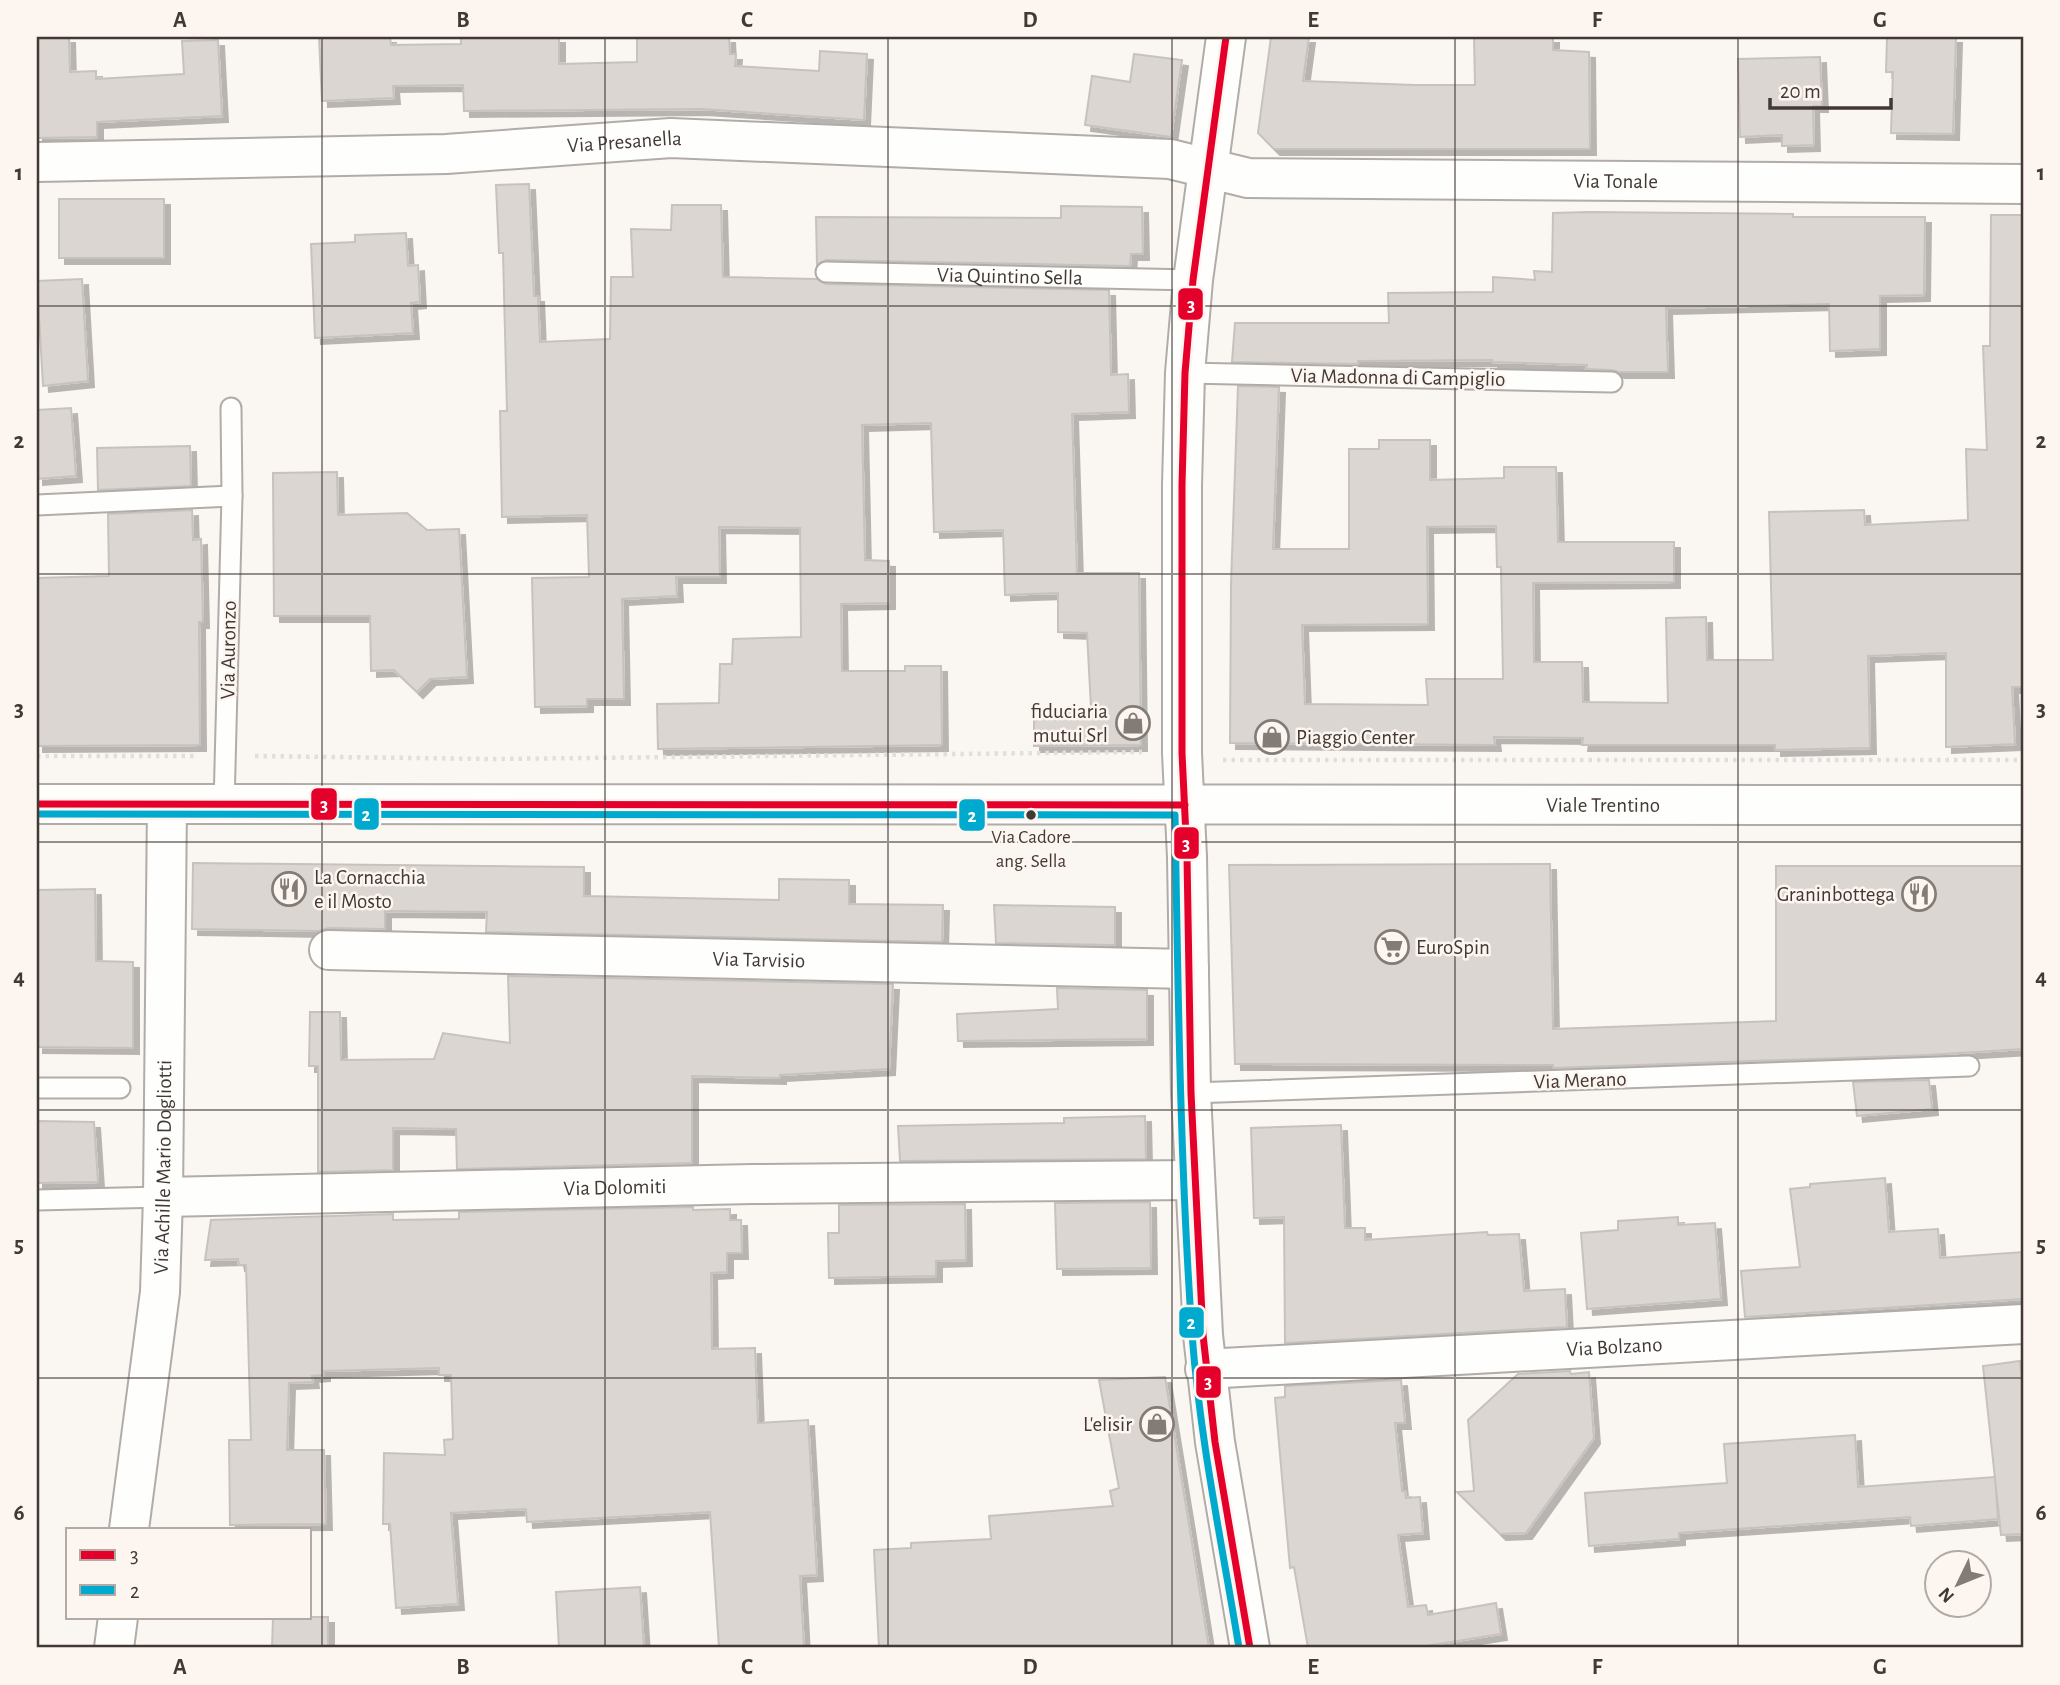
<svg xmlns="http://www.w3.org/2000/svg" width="2060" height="1685" font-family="'Alegreya Sans',sans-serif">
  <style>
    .building { fill: #dbd6d2; stroke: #c7c2bd; stroke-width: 2; fill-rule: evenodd; filter: url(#shadow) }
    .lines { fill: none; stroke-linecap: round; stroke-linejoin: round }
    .lane-casing { stroke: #b1aca8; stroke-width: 23 }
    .street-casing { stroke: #b1aca8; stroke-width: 42 }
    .secondary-casing { stroke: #b1aca8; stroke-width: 42 }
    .path { stroke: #e0dfde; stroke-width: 4.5; stroke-dasharray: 3.5 5; stroke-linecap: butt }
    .lane { stroke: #fefefd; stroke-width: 19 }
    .street { stroke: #fefefd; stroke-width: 38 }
    .secondary { stroke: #fefefd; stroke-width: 38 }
    .bus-1-casing { stroke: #fdf5ef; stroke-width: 12 }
    .bus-2-casing { stroke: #fdf5ef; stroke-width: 12 }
    .bus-1 { stroke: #e4002b; stroke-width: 7 }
    .bus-2 { stroke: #00a9ce; stroke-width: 7 }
    .grid { fill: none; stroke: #423934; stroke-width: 2; stroke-opacity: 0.55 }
    .bus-dot { fill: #423934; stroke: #fdf5ef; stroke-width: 2.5 }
    .labels { text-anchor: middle; stroke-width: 5; stroke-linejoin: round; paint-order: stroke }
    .bus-label { font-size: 19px; fill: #423934; stroke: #fdf5ef }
    .street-label { font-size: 21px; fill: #423934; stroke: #fdf5ef }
    .poi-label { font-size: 21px; fill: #423934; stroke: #fdf5ef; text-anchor: end }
    .line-badge { stroke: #fdf5ef; stroke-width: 2.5 }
    .badge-label { font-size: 19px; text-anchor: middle; font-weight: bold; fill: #fff }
    .neatline { fill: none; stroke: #423934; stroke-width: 2.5 }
    .grid-label { font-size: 23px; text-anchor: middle; font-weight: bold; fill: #423934 }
  </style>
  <defs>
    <filter id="shadow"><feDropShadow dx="6" dy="6" stdDeviation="0" flood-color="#0004"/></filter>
  </defs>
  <rect width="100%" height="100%" fill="#faf6f2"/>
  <!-- building -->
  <path class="building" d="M37 37H69L70 72 96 71V79L184 74 182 41 218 40 222 116 97 122V137L37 138Z
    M319 37H390L391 45 461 44V37H559V64L637 62V37H729L730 54H736L735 66 819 71 820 51 867 54 864 120 701 109 464 111 463 85 393 86 394 98 322 101Z
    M1271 37H1309L1303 81 1415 85H1475L1474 37H1553V50L1589 52 1590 149H1274L1258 133Z
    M1887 37H1956L1953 134 1891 133 1893 72H1886Z
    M1134 54 1182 60 1171 137 1085 125 1092 76 1130 82Z
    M1820 57 1822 106H1813L1814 145 1782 146V135L1740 137 1738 59Z
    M529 184 534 296H538L540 342 610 339 611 277H633L631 229 671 230 672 205H721L723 277 817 279 826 284 1109 290 1111 375 1128 374 1129 412 1072 414 1077 573H1139L1141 745 1034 746V709L1091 708 1087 633 1058 632V593L1005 595 1003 530 934 532 931 423 862 425 865 560 889 561V603L841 604 842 671H905V666H941L942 745 658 749 657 704 719 703 720 664H732L733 639 801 637 800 528 719 527 720 577H676L677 596 622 599 624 699H587V706L535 707 532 578 589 577 587 515 502 517 500 411H507L503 253H499L496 185Z
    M59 199H164V258H59Z
    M1061 206 1142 207 1143 254H1131L1130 266 826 260 817 265 816 217 1061 218Z
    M1589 212 1793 214V217H1925L1924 295 1880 296V349L1830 351 1829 304 1666 308 1668 372H1619L1612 370 1586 369 1587 365 1492 362V360L1358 361V364L1232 362 1235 323H1389L1388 293 1493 292V277L1535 280 1534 271 1552 272 1553 213Z
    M1991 215H2023V687H2012L2015 744 1946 747V653L1868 656 1870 748 1775 750V745H1582L1583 738 1494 737 1495 745 1230 743 1231 584 1238 386 1279 387 1273 549H1349V449H1379V440H1430V480L1504 478V467H1556L1558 542H1674V582L1533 583 1534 662H1582L1583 702 1668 703 1666 618 1706 617 1707 660H1773L1769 512 1864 510 1865 525 1968 520 1966 449 1987 450 1983 346H1990ZM1496 526 1497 567H1501L1503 679H1426L1428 705 1305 704 1302 625 1428 624 1427 527Z
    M406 233 408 266 418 265 420 302 411 303 413 333 315 338 311 244 355 242V235Z
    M82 279 88 381 43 386 37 281Z
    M71 408 76 476 37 479V410Z
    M190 446 191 486 98 490 97 448Z
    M337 472 338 515 407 513 427 530 459 529 467 677 430 679 417 692 394 670 371 671 370 616H274L273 473Z
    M192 510 193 540 201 539 203 622H199L200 745 37 746V578L109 576 108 514Z
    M193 863 584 867V896L779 900V879L849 880V904L943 905 942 942 486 932 487 912 385 911V929L329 928 318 931 192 929Z
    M1550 864 1553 1029 1776 1021V866H2023V1049L1927 1055 1553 1068V1065L1235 1064 1229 865Z
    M95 889 96 961 133 962V1048L37 1047V890Z
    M994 905 1115 907V945L996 943Z
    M508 976 893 984 889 1069 780 1075V1078L692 1076V1163L457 1169 456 1129 393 1128V1170L318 1172V1066H309L310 1012H340L341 1060 434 1059 443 1033 510 1043Z
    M1057 988 1147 990V1039L958 1041 957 1014 1058 1009Z
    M1929 1080 1932 1109 1857 1116 1853 1082Z
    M1145 1116 1146 1159 900 1161 898 1126 1064 1123V1118Z
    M37 1121 94 1122 98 1182 37 1183Z
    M1341 1125 1345 1228H1365V1240L1487 1232 1488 1235 1519 1234 1524 1291 1565 1289 1567 1327 1285 1343 1284 1217 1254 1218 1251 1128Z
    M1885 1178 1889 1232 1938 1229 1940 1258 2023 1252V1299L1745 1317 1741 1271 1800 1267 1790 1189 1810 1187V1184Z
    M1150 1202 1151 1268 1057 1269 1055 1203Z
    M965 1204 966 1260 936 1261V1276L829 1278 828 1233H839V1205Z
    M693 1207V1210L730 1209V1220H741L742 1253H727V1272L711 1273 712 1349 755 1348 758 1423 808 1420 817 1575 800 1576 804 1648H719L710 1512 527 1522 526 1509 451 1513 458 1604 396 1608 390 1524H383L384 1453 445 1455 444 1440 453 1439 451 1375H439V1368L324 1371V1375L312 1376 313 1382 289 1383 287 1450H324L326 1524 230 1525 229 1440H251L246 1265H239L238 1259 205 1260 211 1220 393 1214V1220L459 1219V1212Z
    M1678 1217V1225L1715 1223 1721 1299 1587 1309 1581 1233 1618 1230V1221Z
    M2020 1361 2023 1392V1534L2001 1535 1983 1366Z
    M1570 1371 1571 1374 1589 1372 1594 1438 1526 1533 1500 1534 1457 1492 1474 1491 1468 1420 1518 1374Z
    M1165 1377 1209 1648H879L874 1550 911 1548V1543L991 1539 989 1516 1113 1506 1110 1491 1119 1488 1099 1380Z
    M1401 1380 1405 1423H1395L1402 1491H1405L1406 1498 1420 1497 1423 1533 1398 1535 1408 1607 1426 1605 1428 1615 1496 1603 1501 1634 1413 1648H1308L1294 1567 1290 1568 1275 1398 1285 1397V1386Z
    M1855 1435 1858 1487 1995 1477 1998 1519 1911 1526 1910 1517 1679 1533V1539L1589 1546 1585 1493 1727 1483 1724 1444Z
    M640 1587 644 1648H559L556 1592Z
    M273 1617H328V1648H272Z"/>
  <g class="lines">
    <!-- lane casing -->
    <g class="lane-casing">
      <g id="lane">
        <path id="s1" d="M826 272 1193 280"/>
        <path d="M1185 373 1612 382"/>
        <path d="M37 505 232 496"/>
        <path d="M224 805 232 496 231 408"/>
        <path d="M37 1088H120"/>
        <path d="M1191 1093 1969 1066"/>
        <path d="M37 1200 163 1197"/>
      </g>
    </g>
    <!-- street casing -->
    <g class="street-casing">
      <g id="street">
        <path id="s2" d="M37 162 446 154 671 138 1170 159 1248 178 2023 184"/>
        <path id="s3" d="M329 950 1189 969"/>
        <path id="s4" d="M163 1197 752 1184 1194 1180"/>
        <path id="s5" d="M1205 1369 2023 1324"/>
        <path id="s6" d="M129 1529 160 1292 163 1197 167 804"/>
        <path d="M114 1648 118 1617"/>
      </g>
    </g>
    <!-- secondary casing -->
    <g class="secondary-casing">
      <g id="secondary">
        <path d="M1226 37 1193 280 1185 373 1182 485V753L1187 857 1191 1093 1203 1335 1215 1442 1250 1648"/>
        <path id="s7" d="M37 804 2023 805"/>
      </g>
    </g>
    <!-- path -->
    <path class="path" d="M37 756H197
      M255 756 492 759 1142 752
      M1223 760H2023"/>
    <!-- lane -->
    <use href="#lane" class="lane"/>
    <!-- street -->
    <use href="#street" class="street"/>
    <!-- secondary -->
    <use href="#secondary" class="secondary"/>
    <!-- bus-1 casing -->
    <g class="bus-1-casing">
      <path id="bus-1" d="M1226 37 1193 280 1185 373 1182 485V753L1187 857 1191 1093 1203 1335 1215 1442 1250 1648
        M37 804 1185 805"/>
    </g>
    <!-- bus-2 casing -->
    <g class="bus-2-casing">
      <path id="bus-2" d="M37 814 1175 815C1178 988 1180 1162 1192 1334 1200 1440 1222 1544 1239 1648"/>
    </g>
    <!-- bus-1 -->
    <use href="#bus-1" class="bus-1"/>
    <!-- bus-2 -->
    <use href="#bus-2" class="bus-2"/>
  </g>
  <!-- grid -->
  <path class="grid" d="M322 37V1648M605 37V1648M888 37V1648M1172 37V1648M1455 37V1648M1738 37V1648M37 306H2023M37 574H2023M37 842H2023M37 1110H2023M37 1378H2023"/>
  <!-- icons -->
  <defs>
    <g id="shop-ring" transform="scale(1.75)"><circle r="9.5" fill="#fdf5ef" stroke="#827b76" stroke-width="1.5"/><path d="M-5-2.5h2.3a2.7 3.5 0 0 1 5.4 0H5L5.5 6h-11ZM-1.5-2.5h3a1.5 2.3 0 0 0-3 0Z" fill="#827b76"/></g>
    <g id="restaurant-ring" transform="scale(1.75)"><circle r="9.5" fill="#fdf5ef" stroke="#827b76" stroke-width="1.5"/><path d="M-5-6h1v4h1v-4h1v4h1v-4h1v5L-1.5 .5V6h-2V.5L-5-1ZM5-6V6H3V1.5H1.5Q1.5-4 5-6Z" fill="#827b76"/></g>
    <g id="supermarket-ring" transform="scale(1.75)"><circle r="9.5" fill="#fdf5ef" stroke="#827b76" stroke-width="1.5"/><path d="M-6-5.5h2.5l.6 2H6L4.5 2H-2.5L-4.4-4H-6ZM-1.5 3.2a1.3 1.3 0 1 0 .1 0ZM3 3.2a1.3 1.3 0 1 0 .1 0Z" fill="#827b76"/></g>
  </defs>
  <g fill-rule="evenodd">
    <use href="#shop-ring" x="1133" y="723"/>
    <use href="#shop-ring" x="1272" y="737"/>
    <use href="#restaurant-ring" x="289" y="889"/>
    <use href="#restaurant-ring" x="1919" y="894"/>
    <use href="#supermarket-ring" x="1392" y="947"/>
    <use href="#shop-ring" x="1157" y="1424"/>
  </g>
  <!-- markers -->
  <circle class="bus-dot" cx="1031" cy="815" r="6"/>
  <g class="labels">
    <!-- bus labels -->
    <g class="bus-label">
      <text x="1031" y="843">Via Cadore<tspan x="1031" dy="24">ang. Sella</tspan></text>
    </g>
    <!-- street labels -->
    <g class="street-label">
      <text dy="7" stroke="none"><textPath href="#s2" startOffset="588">Via Presanella</textPath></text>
      <text dy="7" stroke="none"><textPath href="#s2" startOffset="1582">Via Tonale</textPath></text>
      <text dy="7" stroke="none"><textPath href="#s1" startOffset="184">Via Quintino Sella</textPath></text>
      <text transform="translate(1398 377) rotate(1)" y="7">Via Madonna di Campiglio</text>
      <text transform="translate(228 650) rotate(-89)" y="7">Via Auronzo</text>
      <text dy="7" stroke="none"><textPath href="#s7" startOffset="1566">Viale Trentino</textPath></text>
      <text dy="7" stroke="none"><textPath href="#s3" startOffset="430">Via Tarvisio</textPath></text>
      <text transform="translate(1580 1080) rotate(-2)" y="7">Via Merano</text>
      <text dy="7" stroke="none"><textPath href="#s6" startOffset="364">Via Achille Mario Dogliotti</textPath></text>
      <text dy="7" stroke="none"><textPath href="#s4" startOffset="452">Via Dolomiti</textPath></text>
      <text dy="7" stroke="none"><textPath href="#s5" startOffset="410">Via Bolzano</textPath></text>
    </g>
    <!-- poi labels -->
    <g class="poi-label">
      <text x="1108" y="718">fiduciaria<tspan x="1108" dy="24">mutui Srl</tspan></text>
      <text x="1296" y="744" text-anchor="start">Piaggio Center</text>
      <text x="314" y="884" text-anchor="start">La Cornacchia<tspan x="314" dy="24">e il Mosto</tspan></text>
      <text x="1895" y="901">Graninbottega</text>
      <text x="1416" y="954" text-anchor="start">EuroSpin</text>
      <text x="1132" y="1431">L'elisir</text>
    </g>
  </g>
  <g class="line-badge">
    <rect x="1177" y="287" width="27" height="34" rx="7" fill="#e4002b"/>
    <rect x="310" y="787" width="28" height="34" rx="7" fill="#e4002b"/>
    <rect x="353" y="797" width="27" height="34" rx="7" fill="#00a9ce"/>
    <rect x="958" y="798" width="28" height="34" rx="7" fill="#00a9ce"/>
    <rect x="1173" y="826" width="27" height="34" rx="7" fill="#e4002b"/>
    <rect x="1178" y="1306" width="27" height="33" rx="7" fill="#00a9ce"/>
    <rect x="1195" y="1365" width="27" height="34" rx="7" fill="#e4002b"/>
  </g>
  <g class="badge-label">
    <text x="1191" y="311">3</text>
    <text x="324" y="811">3</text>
    <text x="366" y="821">2</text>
    <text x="972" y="822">2</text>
    <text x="1186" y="850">3</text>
    <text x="1191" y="1329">2</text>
    <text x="1208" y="1388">3</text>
  </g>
  <!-- border -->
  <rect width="2060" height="1685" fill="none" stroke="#fdf5ef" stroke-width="77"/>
  <!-- legend -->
  <rect x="66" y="1528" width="245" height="91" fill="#fdf5ef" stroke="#b2aaa4" stroke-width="2"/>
  <rect x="80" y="1550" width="35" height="10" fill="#e4002b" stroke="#b2aaa4" stroke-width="2"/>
  <text x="130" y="1562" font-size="21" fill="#423934">3</text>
  <rect x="80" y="1585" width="35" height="10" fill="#00a9ce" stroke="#b2aaa4" stroke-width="2"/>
  <text x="130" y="1598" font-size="21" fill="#423934">2</text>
  <!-- north arrow -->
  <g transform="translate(1958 1584) rotate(227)"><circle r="33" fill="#fdf5ef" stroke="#b2aaa4" stroke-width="2"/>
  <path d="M0-5L12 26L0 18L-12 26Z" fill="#827b76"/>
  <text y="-10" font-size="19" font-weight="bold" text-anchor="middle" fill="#423934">N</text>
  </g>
  <!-- scale -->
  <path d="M1770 98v10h121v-10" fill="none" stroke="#423934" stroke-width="3.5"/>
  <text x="1780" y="98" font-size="21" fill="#423934" stroke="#fdf5ef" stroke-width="5" paint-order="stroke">20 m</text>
  <rect x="38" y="38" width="1984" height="1608" class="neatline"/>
  <g class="grid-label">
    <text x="180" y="27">A</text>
    <text x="463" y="27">B</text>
    <text x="747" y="27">C</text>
    <text x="1030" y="27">D</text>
    <text x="1313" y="27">E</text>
    <text x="1597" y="27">F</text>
    <text x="1880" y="27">G</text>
    <text x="19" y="180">1</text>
    <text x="2041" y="180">1</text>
    <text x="19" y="448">2</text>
    <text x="2041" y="448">2</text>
    <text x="19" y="716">3</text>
    <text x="2041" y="716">3</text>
    <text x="19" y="984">4</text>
    <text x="2041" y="984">4</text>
    <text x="19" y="1252">5</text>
    <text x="2041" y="1252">5</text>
    <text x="19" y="1520">6</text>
    <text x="2041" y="1520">6</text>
    <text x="180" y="1674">A</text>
    <text x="463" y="1674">B</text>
    <text x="747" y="1674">C</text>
    <text x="1030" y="1674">D</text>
    <text x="1313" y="1674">E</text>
    <text x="1597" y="1674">F</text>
    <text x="1880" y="1674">G</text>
  </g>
</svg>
